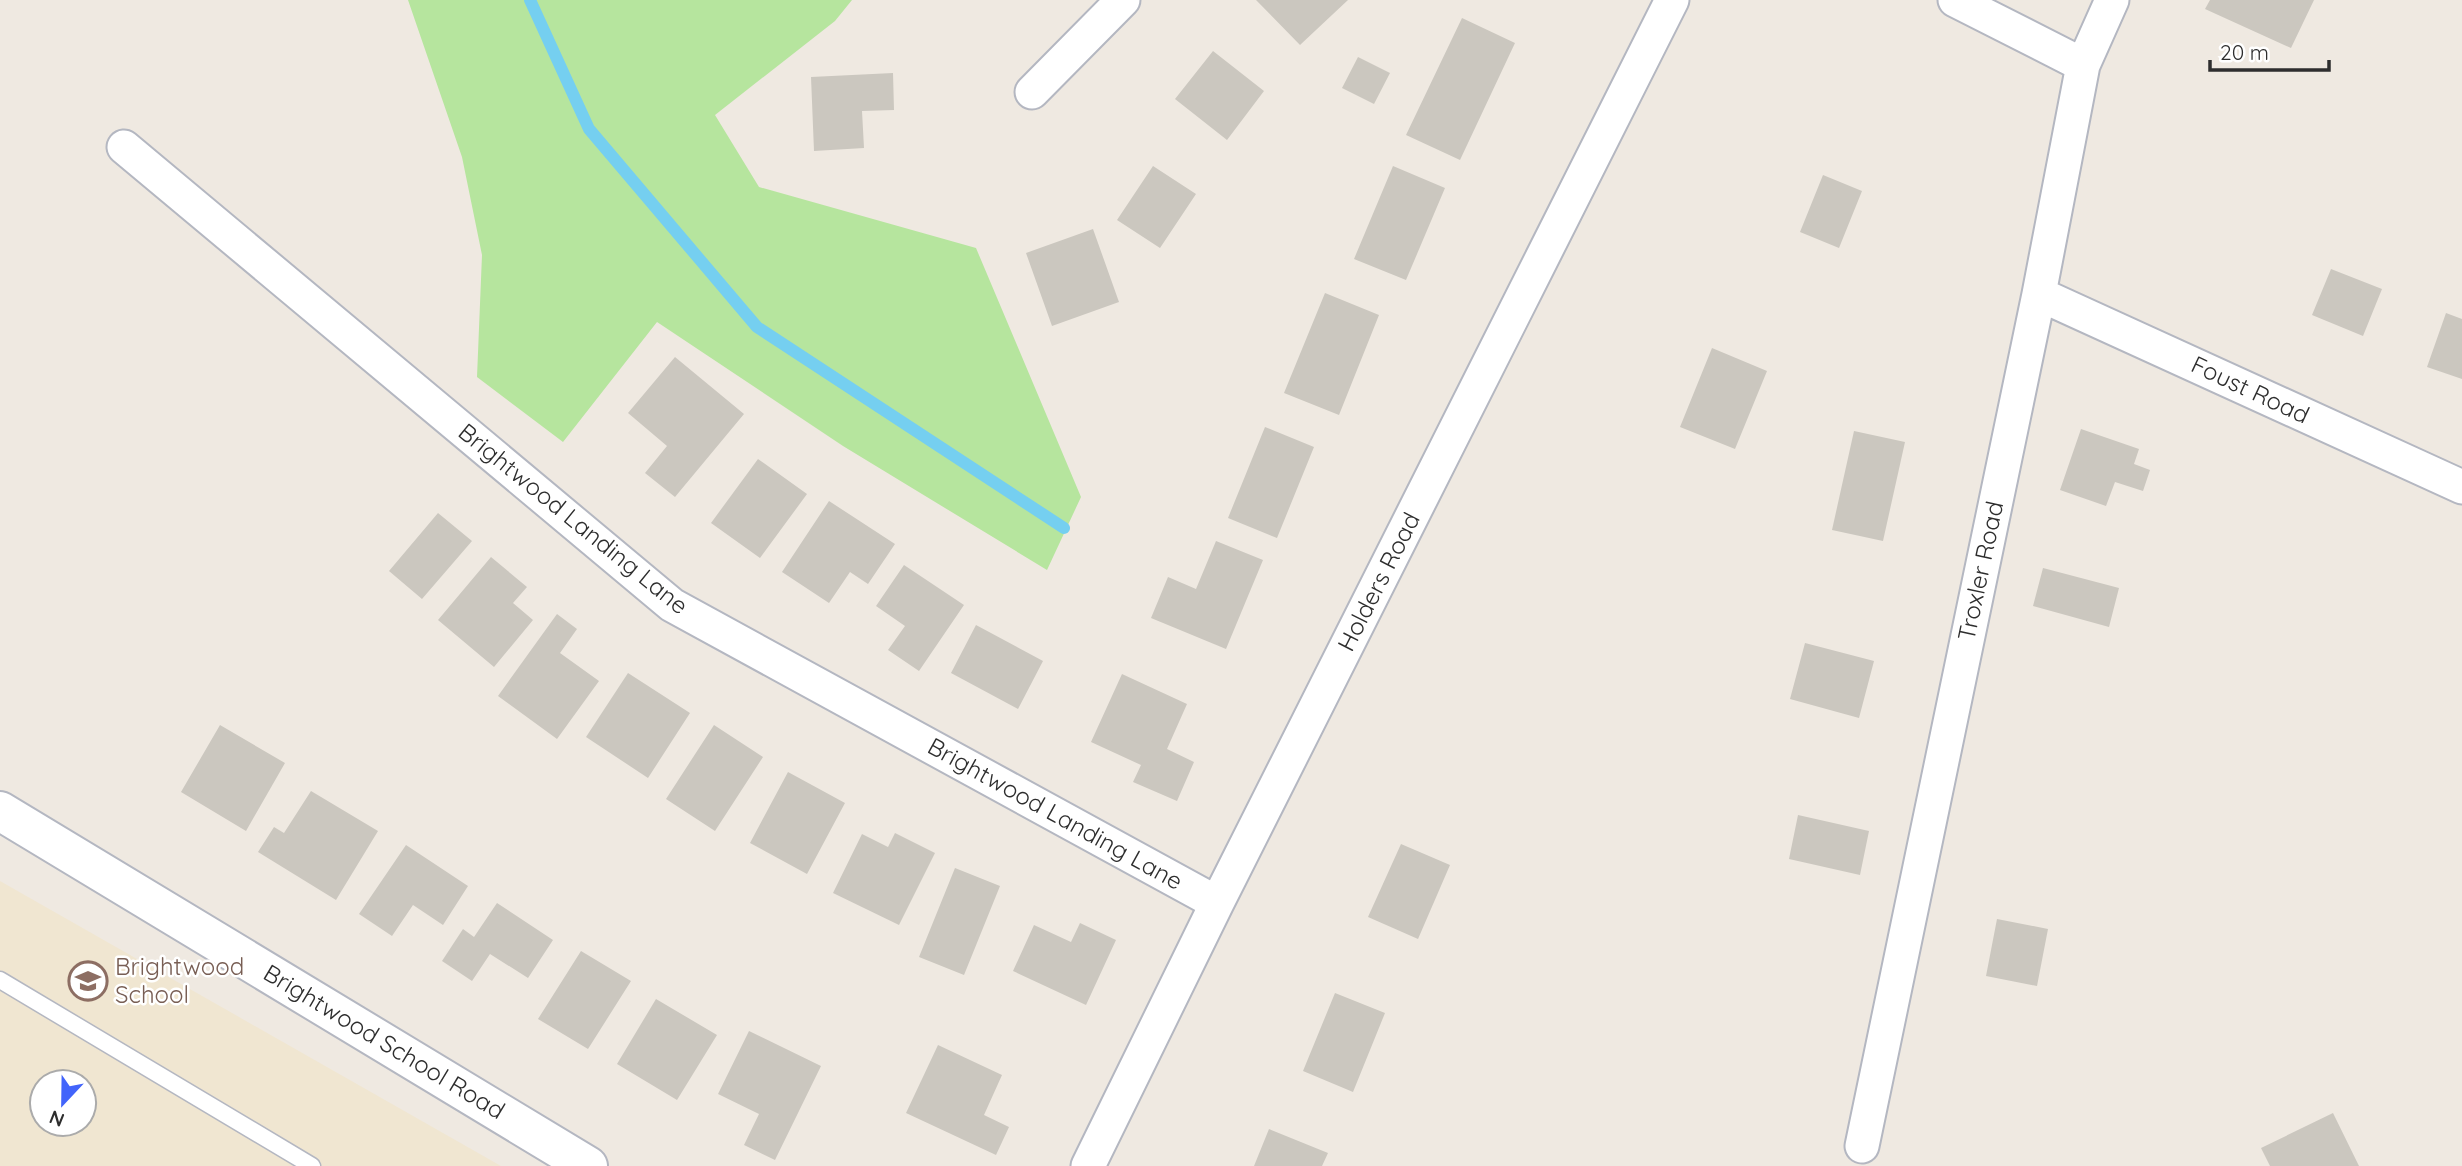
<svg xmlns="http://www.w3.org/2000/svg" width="2462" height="1166" font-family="Quicksand,sans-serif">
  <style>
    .education { fill: #f0e6d1; fill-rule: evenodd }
    .green { fill: #b6e59e }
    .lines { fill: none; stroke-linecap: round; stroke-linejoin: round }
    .stream { stroke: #75cff0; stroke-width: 12 }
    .building { fill: #cbc7bf }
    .lane-casing { stroke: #b4b7c1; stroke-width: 19 }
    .street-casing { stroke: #b4b7c1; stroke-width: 37 }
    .secondary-casing { stroke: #b4b7c1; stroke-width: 42 }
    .lane { stroke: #fff; stroke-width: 16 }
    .street { stroke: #fff; stroke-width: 33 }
    .secondary { stroke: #fff; stroke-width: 38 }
    .labels { text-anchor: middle; stroke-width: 5; stroke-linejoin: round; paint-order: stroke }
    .street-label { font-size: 24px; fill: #2e2e2e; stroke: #fff }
    .education-label { font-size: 24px; fill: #785e54; stroke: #fff; text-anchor: start }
  </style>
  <rect width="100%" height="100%" fill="#efe9e1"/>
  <!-- education -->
  <path class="education" d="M0 881 501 1166H0ZM42 1082H84V1124H42Z"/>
  <!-- green -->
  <path class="green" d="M408 0H852L835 21 715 115 759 187 976 248 1081 497 1047 570 843 446 657 322 563 442 477 377 482 255 462 157Z"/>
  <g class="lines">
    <!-- stream -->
    <path class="stream" d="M530 0 589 129 757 327 1064 528"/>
  </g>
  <!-- building -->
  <path class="building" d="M1256 0H1348L1300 45Z
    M2210 0H2314L2291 48 2205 9Z
    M1462 18 1515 43 1460 160 1406 135Z
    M1213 51 1264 91 1227 140 1175 99Z
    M1358 57 1390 73 1374 104 1342 88Z
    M893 73 894 110 862 111 864 148 814 151 811 77Z
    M1153 166 1196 194 1160 248 1117 220Z
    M1393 166 1445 188 1406 280 1354 259Z
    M1823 175 1862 191 1839 248 1800 232Z
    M1093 229 1119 302 1052 326 1026 253Z
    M2331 269 2382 289 2363 336 2312 315Z
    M1325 293 1379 315 1339 415 1284 393Z
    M2446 313 2462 319V379L2427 367Z
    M1712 348 1767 371 1735 449 1680 427Z
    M675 357 744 414 675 497 645 473 667 446 628 413Z
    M1265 427 1314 447 1277 538 1228 518Z
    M2081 429 2139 449 2134 464 2150 470 2143 491 2115 482 2106 506 2060 490Z
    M1854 431 1905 442 1883 541 1832 530Z
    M758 459 807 494 760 558 711 523Z
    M829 501 895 544 868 584 850 572 829 603 782 572Z
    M438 513 472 541 422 599 389 571Z
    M1216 541 1263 560 1226 649 1151 618 1168 577 1196 589Z
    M491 557 527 587 513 603 533 620 494 667 438 620Z
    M904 565 964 605 919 671 888 650 905 626 876 606Z
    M2043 568 2119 588 2109 627 2033 606Z
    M557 614 577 629 560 653 599 681 557 739 498 696Z
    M976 625 1043 661 1018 709 951 673Z
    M1805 643 1874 661 1859 718 1790 699Z
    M628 673 690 713 648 778 586 737Z
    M1122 674 1187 704 1167 749 1194 762 1177 801 1133 782 1141 765 1091 742Z
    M220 725 285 763 246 831 181 792Z
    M714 725 763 757 715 831 666 799Z
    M788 772 845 803 807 874 750 843Z
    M311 791 378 831 336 900 258 852 274 827 284 833Z
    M1798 815 1869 831 1860 875 1789 859Z
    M895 833 935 853 899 925 833 893 862 834 888 847Z
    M1401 844 1450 865 1418 939 1368 917Z
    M406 845 468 886 443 925 413 905 392 936 359 914Z
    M955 868 1000 886 964 975 919 957Z
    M497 903 553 940 528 978 490 954 472 981 442 961 463 929 474 937Z
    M1997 919 2048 929 2037 986 1986 976Z
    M1080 923 1116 940 1086 1005 1013 971 1034 925 1071 942Z
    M581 951 631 981 588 1049 538 1019Z
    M1335 993 1385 1013 1353 1092 1303 1071Z
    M656 999 717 1035 677 1100 617 1064Z
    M749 1031 821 1066 775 1160 744 1145 759 1114 718 1094Z
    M938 1045 1002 1075 984 1115 1009 1127 996 1155 906 1113Z
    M2333 1113 2359 1166H2270L2261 1148Z
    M1269 1129 1328 1153 1322 1166H1254Z"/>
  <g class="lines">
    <!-- lane casing -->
    <g class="lane-casing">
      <path id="lane" d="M0 980 312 1166"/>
    </g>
    <!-- street casing -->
    <g class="street-casing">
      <path id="street" d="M1955 0 2083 65
        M1032 92 1123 0
        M124 147 672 605 1217 903
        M2039 294 2462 487
        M1862 1146 2039 294 2083 65 2112 0
        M1088 1166 1217 903 1672 0"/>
    </g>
    <!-- secondary casing -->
    <g class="secondary-casing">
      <path id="secondary" d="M0 811 588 1166"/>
    </g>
    <!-- lane -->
    <use href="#lane" class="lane"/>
    <!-- street -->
    <use href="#street" class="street"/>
    <!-- secondary -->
    <use href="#secondary" class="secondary"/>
  </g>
  <!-- icons -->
  <defs>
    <g id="school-ring" transform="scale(2.0125)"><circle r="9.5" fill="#fff" stroke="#8d6e63" stroke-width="1.5"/><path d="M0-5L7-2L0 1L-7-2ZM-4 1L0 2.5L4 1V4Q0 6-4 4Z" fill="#8d6e63"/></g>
  </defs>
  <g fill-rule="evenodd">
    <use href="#school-ring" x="88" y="981"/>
  </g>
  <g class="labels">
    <!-- street labels -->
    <g class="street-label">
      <text transform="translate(2250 390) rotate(25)" y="8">Foust Road</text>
      <text transform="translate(573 519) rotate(39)" y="8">Brightwood Landing Lane</text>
      <text transform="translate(1981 571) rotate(-78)" y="8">Troxler Road</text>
      <text transform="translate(1379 582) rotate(-63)" y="8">Holders Road</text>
      <text transform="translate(1055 814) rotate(29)" y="8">Brightwood Landing Lane</text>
      <text transform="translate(384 1042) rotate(31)" y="8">Brightwood School Road</text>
    </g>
    <!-- education labels -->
    <g class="education-label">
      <text x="115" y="975">Brightwood<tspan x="115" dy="28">School</tspan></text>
    </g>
  </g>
  <!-- north arrow -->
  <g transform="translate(63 1103) rotate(202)"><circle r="33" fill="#ffffff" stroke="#ababab" stroke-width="2"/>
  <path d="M0-5L12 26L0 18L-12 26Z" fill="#4264fb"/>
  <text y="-10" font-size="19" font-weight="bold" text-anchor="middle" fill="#2e2e2e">N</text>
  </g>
  <!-- scale -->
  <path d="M2210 60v10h119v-10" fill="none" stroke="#2e2e2e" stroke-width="3.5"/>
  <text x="2220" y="60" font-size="21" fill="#2e2e2e" stroke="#ffffff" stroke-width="5" paint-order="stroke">20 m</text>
</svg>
